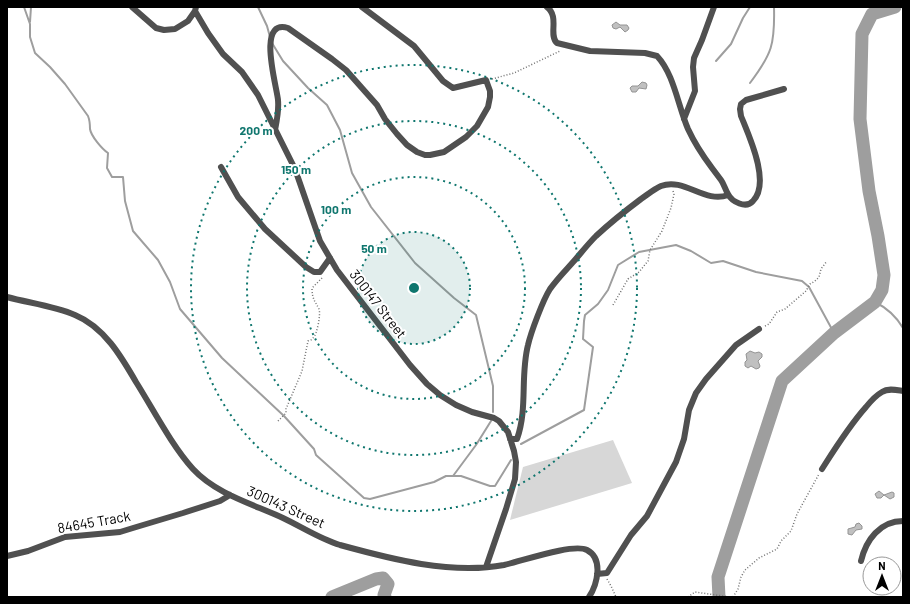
<svg xmlns="http://www.w3.org/2000/svg" width="910" height="604" font-family="Barlow,sans-serif">
  <style>
    .green { fill: #d7d7d7 }
    .lines { fill: none; stroke-linecap: round; stroke-linejoin: round }
    .stream { stroke: #9e9e9e; stroke-width: 2 }
    .river { stroke: #9e9e9e; stroke-width: 13 }
    .building { fill: #c0c0c0; stroke: #949494 }
    .path { stroke: #727272; stroke-width: 1.5; stroke-dasharray: 1 2; stroke-linecap: butt }
    .street { stroke: #505050; stroke-width: 6 }
    .ring { fill: none; stroke: #0f766e; stroke-width: 2; stroke-dasharray: 2 4 }
    .labels { text-anchor: middle; stroke-width: 4; stroke-linejoin: round; paint-order: stroke }
    .street-label { font-size: 14px; fill: #000; stroke: #fff }
    .centre { fill: #0f766e; stroke: #fff; stroke-width: 2 }
    .ring-label { font-size: 12px; text-anchor: middle; font-weight: bold; fill: #0f766e; stroke: #fff; stroke-width: 4; stroke-linejoin: round; paint-order: stroke }
  </style>
  <rect width="100%" height="100%" fill="#fff"/>
  <!-- green -->
  <path class="green" d="M613 440 632 483 510 520 523 467Z"/>
  <g class="lines">
    <!-- stream -->
    <path class="stream" d="M24 7 30 24V37L35 53 50 67 65 84 88 116C90 121 90 124 90 129 91 136 102 149 108 153L107 168 112 177H123L125 201 133 231 158 260 170 282 180 309 222 358 284 416 314 449 316 455 364 498 370 499 434 482 446 476H461L490 486H495L511 460
      M258 7 267 26 270 37
      M30 22 31 7
      M272 43 283 61 308 88 327 105 340 130 352 173 371 207 415 263 454 298 476 315 493 386V412
      M716 61 731 44 743 18 750 7
      M750 83C772 54 775 44 774 7
      M875 302C887 308 896 316 903 328
      M521 444 584 410 593 347 583 339 584 321 585 315 598 304 608 290 618 265 639 252 676 245 691 251 711 263 723 261 756 272 802 281 809 287 834 333
      M453 476 476 445 491 421"/>
    <!-- river -->
    <path class="river" d="M332 597 376 579 383 578 388 584 384 595 385 597
      M719 597 718 577 782 381 834 333 875 302 882 290 884 275 878 236 869 191 860 119 862 34 872 14 895 7"/>
  </g>
  <!-- building -->
  <path class="building" d="M616 22 620 25H627L629 28 628 30 625 32 620 27 616 29 613 28 612 25Z
    M642 82 646 83 647 85 646 89 639 88 636 92H632L630 88 632 86H638Z
    M750 351 755 353 759 352 762 354V357L758 361 760 366 759 368 756 369 751 366 748 368 745 366V362L747 360 746 354Z
    M879 491 884 495 892 492 894 493V497L890 499 884 495 881 498H877L875 494Z
    M859 523 862 526V529L856 530 852 535 848 534V529L855 527 856 524Z"/>
  <g class="lines">
    <!-- path -->
    <path class="path" d="M492 79 514 73 560 51
      M613 305 628 279 639 272 648 261 650 250 662 231 671 208 674 194 673 191
      M765 326 769 324 777 312 785 309 806 291 810 284 815 281 819 277 821 269 827 261
      M278 421 286 413V409L302 371 308 341C310 340 312 340 313 338 317 335 321 314 319 309 315 301 312 299 312 288L322 278
      M607 579 611 586 616 597
      M688 597 695 592 730 597
      M733 597 738 589 741 577 745 570 759 558 777 549 781 541 791 531 797 514 819 474"/>
    <!-- street -->
    <path class="street" d="M132 7 156 28 164 30 175 29 188 21 195 11
      M196 7 195 11 208 33 223 54 242 72 258 95 295 169 320 241 337 270 410 365 427 384 440 395 456 405 472 412 494 418 499 421 508 432 514 451 516 462 515 479 506 509 486 567
      M547 7C560 17 548 35 557 43L590 51 645 53 657 56C674 74 678 106 688 129 694 142 703 156 712 168 715 172 718 176 721 180 724 184 725 189 728 194 732 202 746 209 753 201 771 183 749 136 741 116L740 109 741 104 746 100 784 89
      M684 119 695 91 693 67 694 58 702 40 714 7
      M275 130C277 120 279 111 278 100 277 87 256 18 288 28L332 59 346 70 377 105 385 119 397 134 407 145 417 152 425 155H430L444 152 466 137 477 126 488 107 490 97V91L486 80 453 88 443 81 414 46 362 7
      M221 167 238 197 265 229 306 267 314 272H320L330 258
      M7 297C29 303 54 306 75 315 104 327 121 356 136 382 153 409 172 446 193 469 216 494 253 504 283 518 302 527 320 539 340 545 391 559 451 575 504 565 522 561 573 543 587 550 604 559 597 585 589 597
      M510 439H517C528 408 520 376 528 345 531 332 543 300 550 289 557 279 566 270 574 261 581 253 588 244 596 236 610 223 625 211 641 199 647 195 654 189 661 186 684 177 705 204 728 195
      M822 469C836 447 849 426 866 407 870 402 875 396 882 392 888 388 896 390 903 391
      M7 556 28 551 65 537 120 532 133 528 183 513 220 501 230 495
      M861 561C866 540 880 521 903 521
      M597 574 607 573 631 535 647 516 676 462 684 439 689 410 696 393 706 379 736 345 759 329"/>
  </g>
  <!-- distance rings -->
  <circle cx="414" cy="288" r="56" fill="#0f766e" fill-opacity=".12"/>
  <g class="ring">
    <circle cx="414" cy="288" r="56"/>
    <circle cx="414" cy="288" r="111"/>
    <circle cx="414" cy="288" r="167"/>
    <circle cx="414" cy="288" r="223"/>
  </g>
  <g class="labels">
    <!-- street labels -->
    <g class="street-label">
      <text transform="translate(378 304) rotate(52)" y="5">300147 Street</text>
      <text transform="translate(286 507) rotate(24)" y="5">300143 Street</text>
      <text transform="translate(94 522) rotate(-10)" y="5">84645 Track</text>
    </g>
  </g>
  <circle cx="414" cy="288" r="6" class="centre"/>
  <g class="ring-label">
    <text x="256" y="135">200 m</text>
    <text x="296" y="174">150 m</text>
    <text x="336" y="214">100 m</text>
    <text x="374" y="253">50 m</text>
  </g>
  <!-- border -->
  <rect width="910" height="604" fill="none" stroke="#000000" stroke-width="16"/>
  <!-- north arrow -->
  <g transform="translate(882 576)"><circle r="19" fill="#ffffff" stroke="#999999"/>
  <path d="M0-3L7 15L0 10L-7 15Z" fill="#000000"/>
  <text y="-6" font-size="11" font-weight="bold" text-anchor="middle" fill="#000000">N</text>
  </g>
</svg>
